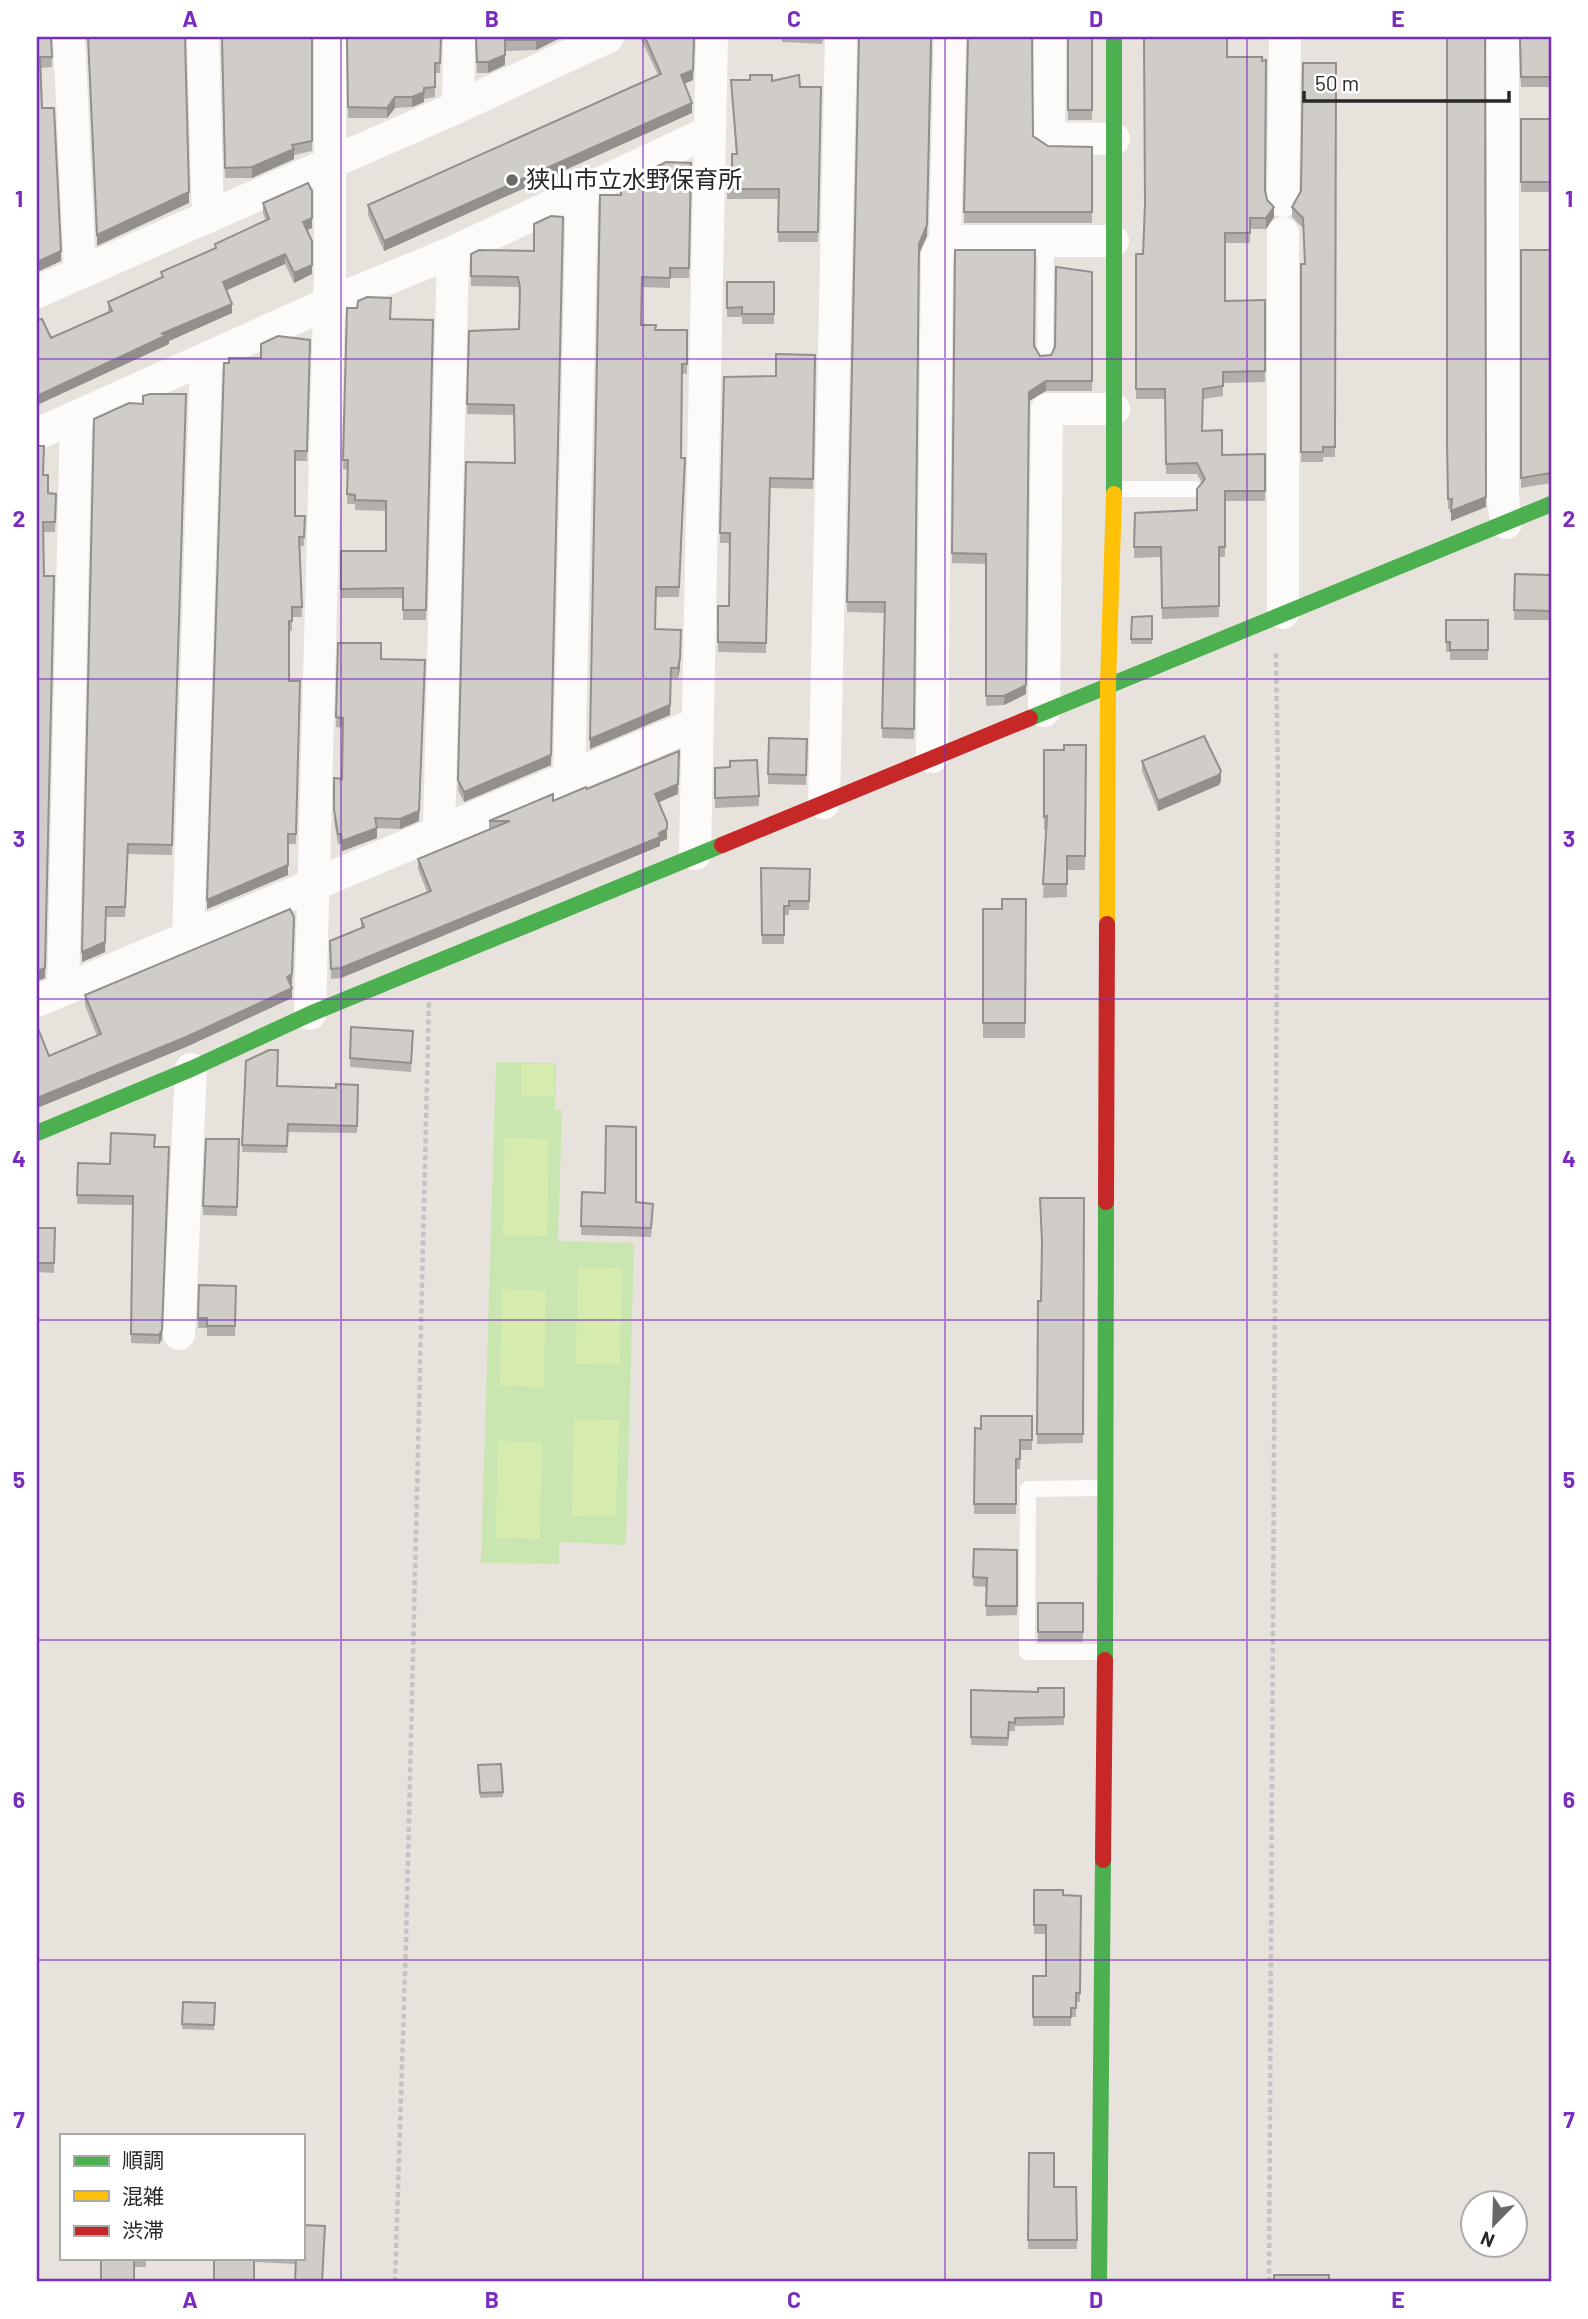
<svg xmlns="http://www.w3.org/2000/svg" width="1588" height="2319" font-family="Barlow,'Noto Sans JP',sans-serif">
  <style>
    .green { fill: #c9e6b1 }
    .pitch { fill: #d6ebae }
    .lines { fill: none; stroke-linecap: round; stroke-linejoin: round }
    .path { stroke: #c4c3c3; stroke-width: 4.5; stroke-dasharray: 5 3.5; stroke-linecap: butt }
    .lane { stroke: #fcfbfa; stroke-width: 16 }
    .street { stroke: #fcfbfa; stroke-width: 32 }
    .fast { stroke: #4caf50; stroke-width: 16 }
    .slow { stroke: #ffc107; stroke-width: 16 }
    .jam { stroke: #c62828; stroke-width: 16 }
    .wall { fill: #b3afac }
    .shaded-wall { fill: #928f8c }
    .building { fill: #d0ccc8; stroke: #928f8c; stroke-width: 2 }
    .grid { fill: none; stroke: #7b2cbf; stroke-width: 2; stroke-opacity: 0.55 }
    .poi-dot { fill: #6b6967; stroke: #fff; stroke-width: 2.5 }
    .labels { text-anchor: middle; stroke-width: 6; stroke-linejoin: round; paint-order: stroke }
    .poi-label { font-size: 24px; fill: #282828; stroke: #fff; text-anchor: start }
    .neatline { fill: none; stroke: #7b2cbf; stroke-width: 2.5 }
    .grid-label { font-size: 23px; text-anchor: middle; font-weight: bold; fill: #7b2cbf }
  </style>
  <rect width="100%" height="100%" fill="#e8e2dc"/>
  <!-- green -->
  <path class="green" d="M496 1062 556 1063 555 1110H562L558 1241 634 1243 626 1545 559 1542V1564L481 1563Z"/>
  <!-- pitch -->
  <path class="pitch" d="M522 1064H554V1096H522Z
    M505 1138 549 1139 547 1236 503 1235Z
    M578 1267 622 1268 620 1365 576 1364Z
    M502 1289 546 1291 544 1387 500 1386Z
    M574 1419 619 1420 616 1517 572 1516Z
    M498 1441 542 1442 540 1539 496 1538Z"/>
  <g class="lines">
    <!-- path -->
    <path class="path" d="M395 2282 406 1942 429 999
      M1269 2282 1278 786 1276 652"/>
    <!-- lane -->
    <path class="lane" d="M1045 356 1046 242
      M1114 489H1195
      M1105 1652H1027L1028 1489 1105 1488"/>
    <!-- street -->
    <path class="street" d="M69 37 80 273
      M203 37 208 217
      M1050 37 1049 138 1114 139
      M1503 37V497L1506 523
      M458 107 459 37
      M1283 201 1285 37
      M945 241H1113
      M37 292 458 107 608 37
      M37 434 329 303 453 252 709 132
      M1283 613V233
      M1044 711 1047 409H1114
      M932 757 937 254 945 241 950 37
      M569 778 582 193
      M824 803 841 37
      M439 832 453 252
      M695 854 712 37
      M188 939 206 359
      M63 990 76 417
      M37 1001 696 724
      M310 1014 330 273V37
      M179 1334 191 1069"/>
    <!-- fast -->
    <path class="fast" d="M1114 494V37
      M1030 718 1551 504
      M37 1133 191 1069 310 1014 722 845
      M1105 1660 1106 1202
      M1099 2282 1103 1860"/>
    <!-- slow -->
    <path class="slow" d="M1107 924 1108 686 1114 494"/>
    <!-- jam -->
    <path class="jam" d="M722 845 1030 718
      M1106 1202 1107 924
      M1103 1860 1105 1660"/>
  </g>
  <!-- wall -->
  <path class="wall" d="M37 37 52 57V67L41 68 42 108 61 261 37 272Z
    M221 37H312V151L294 155V159L252 178H225Z
    M346 37H441L440 73H435V97L424 99V102L412 107 395 108 387 118H348Z
    M475 37H558V39L536 50 505 51V65L488 73H477Z
    M640 37H695L693 80 684 84 692 113 384 251 368 215V205L658 75Z
    M782 37H824L822 44 782 42Z
    M859 37H932L927 236 919 254 914 739 882 738 885 613 847 612Z
    M968 37 1033 136 1048 146 1092 147V223H964Z
    M1068 37H1092V120H1068Z
    M1519 37H1551V87H1521Z
    M1227 57 1267 200 1274 217 1266 229H1250V243H1225V301L1265 300V382L1223 383V396L1203 399 1202 431 1222 455 1265 454V501H1225V557H1219V617L1162 619 1161 557 1134 558 1135 513 1197 510 1202 483 1197 474H1166L1165 399H1136V254H1143L1145 205Z
    M1336 63 1335 457H1323V462H1301V264H1305L1303 228 1292 217V207L1301 191Z
    M731 80 772 81 800 87H821L818 242H778L779 199H727V176L732 187 736 154Z
    M1521 119H1551V192H1521Z
    M691 163 689 278H670V288L642 287 641 325 655 330H687V374H682L681 458 685 468 679 597H656V629L680 668 678 678H671L670 715 590 749 621 195 646 189Z
    M263 203 312 228 306 230 312 241V274L294 283 285 264 226 290 232 313 169 341V344L37 405V320L51 338 108 312V302L161 278V272L215 248V244L266 221 263 213Z
    M955 250 1035 346 1040 356 1051 355 1092 272V391H1046L1029 401 1026 694 1004 705 986 706V564L952 563Z
    M1551 250V483L1521 488V260Z
    M534 251 551 765 464 802 458 790V780L515 463 514 415 467 414 469 331 519 329 520 297 518 287 471 286V254Z
    M727 282H774V324H742V317H727Z
    M347 308 390 319 433 320 426 620H403V598H341V551H386V511L355 510V504H347L348 470 343 469Z
    M310 340 307 461H295V516H305L304 546H300L302 617H292V631H289V681H300L296 844H288V875L207 909 229 363 261 358Z
    M815 355 813 489 770 488 766 653 718 652V606H729L730 543H720L724 377 776 376Z
    M186 394 172 855 128 854 125 917H106L105 952 82 962 143 404Z
    M1447 443 1486 507 1451 521V509H1448Z
    M37 446 48 493 56 494 55 532H43L45 978 37 981Z
    M1515 574 1551 575V620H1514Z
    M1152 616V644H1131L1132 617Z
    M1446 620H1488V660H1450V652H1446Z
    M338 643 381 659 419 821 400 829 377 828V838L342 851 341 844H338L334 820V778L342 779 343 728 336 727Z
    M769 738 807 739 806 785 768 784Z
    M1086 745 1085 870H1067V897L1043 898 1046 830H1044V750H1064Z
    M1142 761 1221 781 1219 785 1158 811 1142 771Z
    M715 768 759 796V806L715 808Z
    M587 789 678 794 658 802 667 839 660 842V846L341 978 331 979 330 941 361 928V919L427 892 418 869V859L489 830V821Z
    M761 868 810 869 809 910H789V915H784V944H762Z
    M1026 899 1025 1038H983V909H1002Z
    M292 984 291 985 292 998 186 1047 37 1108V1026L49 1056 97 1036 85 1005V995Z
    M351 1027 413 1041 411 1072 350 1067Z
    M246 1061 277 1086 336 1088 358 1085 357 1133 288 1132 287 1153 242 1152Z
    M239 1139 237 1216 203 1215V1206Z
    M155 1147 162 1339 159 1344 131 1343 133 1205 77 1204 78 1163 110 1164Z
    M582 1192 636 1202 653 1213 651 1237 581 1235Z
    M1084 1198 1083 1443 1037 1444 1038 1301H1041L1042 1250 1040 1208Z
    M37 1228H55L54 1273 37 1272Z
    M199 1285 236 1286 235 1336H207V1328H198Z
    M1032 1416V1450H1020V1469H1016V1514H974L975 1428 981 1429Z
    M974 1549 1017 1550V1615L986 1616 987 1587 973 1586Z
    M1038 1603H1083V1642H1038Z
    M1064 1688V1725L1015 1726V1731H1009L1008 1746 971 1745V1690L1038 1692Z
    M501 1764 503 1797 480 1798 478 1765Z
    M1034 1890 1063 1895 1081 1896 1080 2002H1076V2017H1071V2026H1033V1976H1046V1934H1034Z
    M183 2002 215 2003 214 2030 182 2029Z
    M1029 2153 1054 2187H1076L1077 2249H1028Z
    M303 2225 325 2226 322 2282H295L296 2264 254 2262V2282H214V2258H303Z
    M101 2258H146V2267H134Z"/>
  <!-- shaded-wall -->
  <path class="shaded-wall" d="M542 37H558V39L536 50V40Z
    M694 37 693 80 681 85V75Z
    M932 37 927 236 919 254 914 739 919 244Z
    M505 55V65L488 73V62Z
    M424 92V102L412 107V97Z
    M395 97V108L387 118V108Z
    M692 103V113L384 251V241Z
    M294 149V159L252 178V167Z
    M189 192V203L97 246V235Z
    M1274 207V217L1266 229V218Z
    M563 217 551 765 464 802V792Z
    M312 218V228L303 232V222Z
    M61 251V261L37 272V262Z
    M285 254V264L223 292V282Z
    M312 265V274L294 283V273Z
    M232 304V313L169 341V344L37 405V396L161 334Z
    M1046 381V391L1029 401 1026 694 1004 705 1029 392Z
    M1486 497V507L1451 521V511Z
    M54 586 45 978 37 981V971Z
    M681 630 680 668 678 678V668Z
    M671 668 670 715 590 749V739Z
    M425 670 419 821 400 829V819Z
    M679 751 678 794 655 804V794Z
    M1221 771V781L1219 785 1158 811V801Z
    M377 828V838L342 851V841Z
    M667 829V839L660 842V846L341 978V968Z
    M288 865V875L207 909V900Z
    M106 907 105 952 82 962V952Z
    M294 917 292 984 287 986V977Z
    M292 988V998L186 1047 37 1108V1098Z
    M169 1156 162 1339 159 1344V1335Z"/>
  <!-- building -->
  <path class="building" d="M37 37H51L52 57H40L42 108H54L61 251 37 262Z
    M88 37H185L189 192 97 235Z
    M222 37H312V141L292 145 294 149 252 167 225 168Z
    M347 37H441L440 63H435V87L424 88V92L412 97H395L387 108 348 107Z
    M476 37H542L536 40H505V55L488 62H477Z
    M645 37H694L693 70 681 75 692 103 384 241 368 205 661 74Z
    M859 37H931L927 225 919 244 914 729 882 728 885 602H847Z
    M968 37H1032L1033 136 1048 146 1092 147V212H964Z
    M1068 37H1092V110H1068Z
    M1144 37H1227V57H1262V61L1266 60 1265 190 1267 200 1274 207 1266 218H1250V233H1225V301L1265 300V371L1223 372V386L1203 389 1202 431 1222 430V455L1265 454V491H1225V547H1219V606L1162 608 1161 547H1134L1135 513 1197 510V489L1205 479 1197 463 1166 464 1165 389H1136V254H1143L1145 204Z
    M1447 37H1485L1486 497 1451 511 1452 499H1448L1447 443Z
    M1520 37H1551V77H1521Z
    M1303 63H1336L1335 447H1323V452H1301V264H1305L1303 218 1292 207 1301 191Z
    M750 75H772V81L799 75 800 87H821L818 232H778L779 189H727V176L732 187V154H737L731 80H750Z
    M1521 119H1551V182H1521Z
    M666 162 691 163 689 268H670V278L642 277 641 325H656L655 330H687V364H682L681 458H685L679 587H656L655 629 681 630 680 658 678 668H671L670 705 590 739 600 195H621V188L646 189V172Z
    M308 183 312 191V218L303 222 312 241V265L294 273 285 254 223 282 232 304 161 334H169L37 396V320L42 319 51 338 112 311 108 302 163 277 161 272 216 248 215 244 269 219 263 203Z
    M551 216 563 217 551 755 464 792 458 780 466 462 515 463 514 405 467 404 469 331 519 329 520 288 518 277 471 276V254L479 250 534 251V224Z
    M955 250H1035L1034 346 1040 356 1051 355 1055 347 1056 267 1092 272V381H1046L1029 392 1026 685 1004 696H986V554L952 553Z
    M1521 250H1551V473L1521 478Z
    M727 282H774V314H742V307L727 308Z
    M367 297 391 298 390 319 433 320 426 610H403V588L341 589V551H386V501L355 500V495L347 494 348 460H343L347 308H357L358 301Z
    M278 336 310 340 307 451H295V516H305L304 537H299L302 607H292V621H289V681H300L296 834H288V865L207 900 224 363H229V358H261V344Z
    M776 354 815 355 813 479 770 478 766 643 718 642V606H729L730 533H720L724 377 776 376Z
    M150 394H186L172 845 128 844 125 907H106L105 942 82 952 94 419 129 403 143 404V396Z
    M37 446H44L43 475H48V493L56 494 55 522H43L44 576H54L45 968 37 971Z
    M1515 574 1551 575V611L1514 610Z
    M1152 616V639H1131L1132 617Z
    M1446 620H1488V650H1450V642H1446Z
    M338 643H381V659L425 660 419 811 400 819 375 818 377 828 342 841 341 834H338L334 810V778L342 779 343 718 336 717Z
    M1204 736 1221 771 1219 775 1158 801 1142 761Z
    M769 738 807 739 806 775 768 774Z
    M1064 745H1086L1085 856H1067V884H1043L1047 816 1044 817V750H1064Z
    M679 751 678 784 655 794 667 822V829L659 833 660 837 341 968 331 969 330 941 364 927 361 919 431 891 418 859 510 821H489L553 794V801L586 787 587 789Z
    M757 760 759 796 715 798V768L730 767V761Z
    M761 868 810 869 809 901H789V906H784V935H762Z
    M1002 899H1026L1025 1023H983V909H1002Z
    M290 909 294 917 292 974 287 977 292 988 186 1037 37 1098V1026L49 1056 101 1034 85 995Z
    M351 1027 413 1031 411 1063 350 1058Z
    M269 1050H278L277 1086 336 1088V1084L358 1085 357 1126 288 1124 287 1146 242 1145 246 1061Z
    M606 1126 636 1127V1202L653 1204 651 1228 581 1226 582 1192 605 1193Z
    M111 1133 155 1135 154 1147H169L162 1330 159 1335 131 1334 133 1196 77 1195 78 1163 110 1164Z
    M206 1139H239L237 1207 203 1206Z
    M1040 1198H1084L1083 1434H1037L1038 1301H1041L1042 1242Z
    M37 1228H55L54 1263H37Z
    M199 1285 236 1286 235 1326H207V1318H198Z
    M981 1416H1032V1440H1020V1459H1016V1504H974L975 1428 981 1429Z
    M974 1549 1017 1550V1606H986L987 1578 973 1577Z
    M1038 1603H1083V1632H1038Z
    M1038 1688H1064V1717L1015 1718V1723L1009 1722 1008 1738 971 1737V1690L1038 1692Z
    M501 1764 503 1792 480 1793 478 1765Z
    M1034 1890H1063V1895L1081 1896 1080 1993H1076V2008H1071V2017H1033V1976H1046V1925H1034Z
    M183 2002 215 2003 214 2025 182 2024Z
    M1029 2153H1054V2187H1076L1077 2240H1028Z
    M303 2225 325 2226 322 2282H295L296 2258H303Z
    M101 2258H134V2282H101Z
    M214 2258H254V2282H214Z
    M1274 2275H1329V2282H1274Z"/>
  <!-- grid -->
  <path class="grid" d="M341 37V2282M643 37V2282M945 37V2282M1247 37V2282M37 359H1551M37 679H1551M37 999H1551M37 1320H1551M37 1640H1551M37 1960H1551"/>
  <!-- markers -->
  <circle class="poi-dot" cx="512" cy="180" r="7"/>
  <g class="labels">
    <!-- poi labels -->
    <g class="poi-label">
      <text x="526" y="188">狭山市立水野保育所</text>
    </g>
  </g>
  <!-- border -->
  <rect width="1588" height="2319" fill="none" stroke="#ffffff" stroke-width="77"/>
  <!-- legend -->
  <rect x="60" y="2134" width="245" height="126" fill="#ffffff" stroke="#a9a9a9" stroke-width="2"/>
  <rect x="74" y="2156" width="35" height="10" fill="#4caf50" stroke="#a9a9a9" stroke-width="2"/>
  <text x="122" y="2168" font-size="21" fill="#282828">順調</text>
  <rect x="74" y="2191" width="35" height="10" fill="#ffc107" stroke="#a9a9a9" stroke-width="2"/>
  <text x="122" y="2204" font-size="21" fill="#282828">混雑</text>
  <rect x="74" y="2226" width="35" height="10" fill="#c62828" stroke="#a9a9a9" stroke-width="2"/>
  <text x="122" y="2238" font-size="21" fill="#282828">渋滞</text>
  <!-- north arrow -->
  <g transform="translate(1494 2224) rotate(203)"><circle r="33" fill="#ffffff" stroke="#a9a9a9" stroke-width="2"/>
  <path d="M0-5L12 26L0 18L-12 26Z" fill="#6b6967"/>
  <text y="-10" font-size="19" font-weight="bold" text-anchor="middle" fill="#282828">N</text>
  </g>
  <!-- scale -->
  <path d="M1304 91v10h205v-10" fill="none" stroke="#282828" stroke-width="3.5"/>
  <text x="1315" y="91" font-size="21" fill="#282828" stroke="#ffffff" stroke-width="5" paint-order="stroke">50 m</text>
  <rect x="38" y="38" width="1512" height="2242" class="neatline"/>
  <g class="grid-label">
    <text x="190" y="27">A</text>
    <text x="492" y="27">B</text>
    <text x="794" y="27">C</text>
    <text x="1096" y="27">D</text>
    <text x="1398" y="27">E</text>
    <text x="19" y="207">1</text>
    <text x="1569" y="207">1</text>
    <text x="19" y="527">2</text>
    <text x="1569" y="527">2</text>
    <text x="19" y="847">3</text>
    <text x="1569" y="847">3</text>
    <text x="19" y="1167">4</text>
    <text x="1569" y="1167">4</text>
    <text x="19" y="1488">5</text>
    <text x="1569" y="1488">5</text>
    <text x="19" y="1808">6</text>
    <text x="1569" y="1808">6</text>
    <text x="19" y="2128">7</text>
    <text x="1569" y="2128">7</text>
    <text x="190" y="2308">A</text>
    <text x="492" y="2308">B</text>
    <text x="794" y="2308">C</text>
    <text x="1096" y="2308">D</text>
    <text x="1398" y="2308">E</text>
  </g>
</svg>
